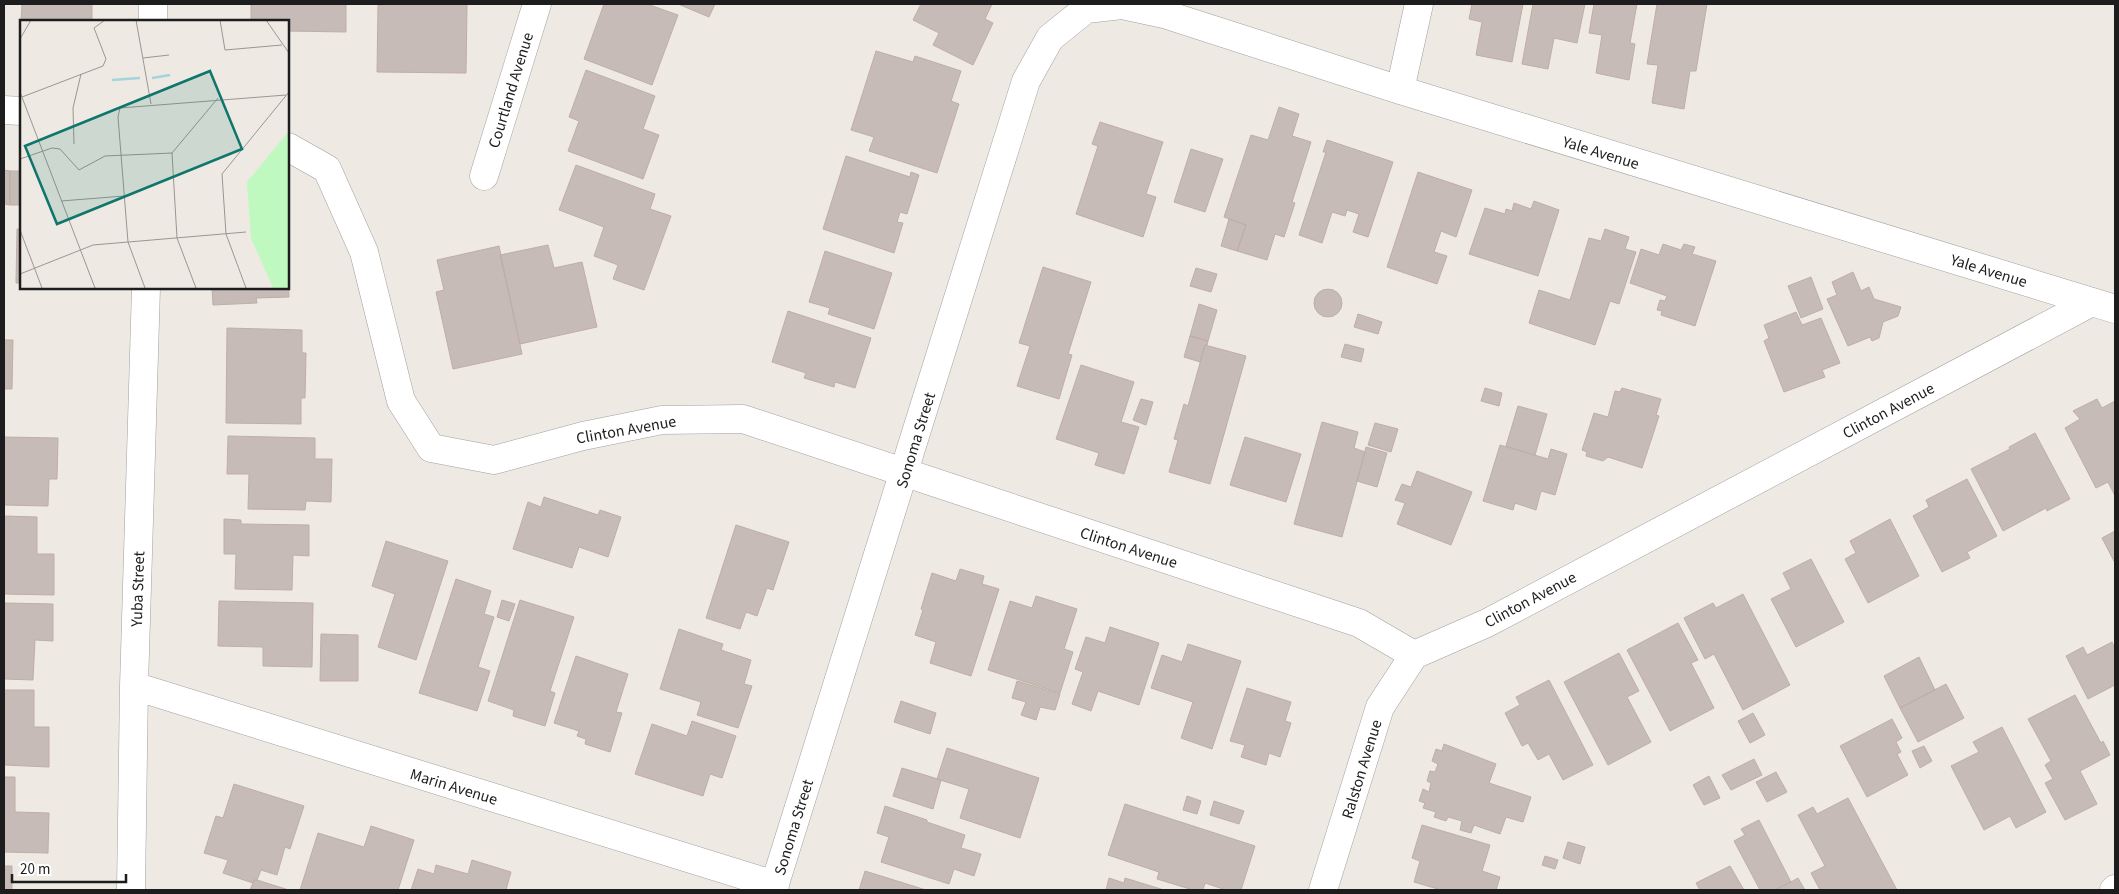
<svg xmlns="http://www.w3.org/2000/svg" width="2119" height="894" font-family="'Source Sans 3',sans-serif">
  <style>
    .building { fill: #c6bbb6; stroke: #c0aea5 }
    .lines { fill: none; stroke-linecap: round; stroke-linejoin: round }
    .street-casing { stroke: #a1a1a1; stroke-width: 29 }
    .street { stroke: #fff; stroke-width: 28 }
    .labels { text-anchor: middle; stroke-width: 4.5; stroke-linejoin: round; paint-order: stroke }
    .street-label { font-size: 16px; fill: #1d1d1d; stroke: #fff }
    .inset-river { fill: none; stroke: #a3d5dc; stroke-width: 2.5 }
    .inset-road { fill: none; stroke: #9a9793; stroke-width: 1 }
    .view { fill: #0f766e; fill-opacity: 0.15; stroke: #0f766e; stroke-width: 2.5 }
    .inset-edge { fill: none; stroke: #1d1d1d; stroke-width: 2.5 }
  </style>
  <rect width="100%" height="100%" fill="#eee9e2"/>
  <!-- building -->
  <path class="building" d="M22 4H92V21H21Z
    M251 4H346V32L288 31V21H251Z
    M401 4H467L466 73 377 72 378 5Z
    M604 4H647L678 15 652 85 584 59Z
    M678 4H715L709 17Z
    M921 4H992L985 19 993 23 973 65 933 45 939 33 913 20Z
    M1472 4H1523L1512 62 1476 55 1482 22 1469 19Z
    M1533 4H1585L1577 43 1554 38 1548 69 1522 64Z
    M1594 4H1637L1630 43 1635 44 1629 80 1596 73 1602 35 1589 33Z
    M1657 4H1707L1696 71H1690L1684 109 1652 103 1658 65 1647 64Z
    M876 51 913 62 915 56 961 71 951 101 959 104 937 173 869 151 874 137 851 130Z
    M586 70 655 96 643 129 659 135 643 179 568 151 579 121 569 117Z
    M1279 107 1299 114 1292 136 1311 142 1292 202 1295 203 1284 237 1275 234 1267 260 1237 251 1246 225 1224 217 1251 135 1268 140Z
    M1100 122 1163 142 1146 194 1156 197 1143 237 1076 214 1098 146 1092 144Z
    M1327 140 1393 162 1368 237 1353 232 1359 214 1347 210 1345 216 1332 212 1322 243 1299 235 1326 152H1323Z
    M1191 149 1223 159 1205 212 1174 202Z
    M846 156 910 177 911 172 919 175 907 214 900 212 897 222 903 223 894 253 823 229Z
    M576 165 655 194 650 209 671 216 644 290 613 279 618 265 594 256 604 227 559 210Z
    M4 170 10 171V205L4 204Z
    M10 171H21V205H10Z
    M1418 172 1472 190 1456 237 1441 231 1434 252 1447 256 1437 284 1387 267Z
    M1534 201 1559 210 1538 276 1469 254 1485 208 1505 214 1506 209 1512 211 1514 203 1531 209Z
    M1229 219 1246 225 1237 251 1221 246Z
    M17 229H21V283H16Z
    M1605 229 1629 237 1625 249 1636 252 1619 304 1610 301 1595 345 1529 323 1539 290 1570 300 1589 238 1601 241Z
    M1663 244 1681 250 1684 244 1695 247 1692 254 1716 261 1695 326 1661 315 1662 311 1657 310 1660 300 1665 301 1667 296 1630 283 1641 249 1659 255Z
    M548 245 554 268 582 262 597 327 520 344 500 255Z
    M499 246 522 354 453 369 436 292 444 290 437 260Z
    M825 251 892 273 874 329 828 314 830 308 809 302Z
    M1043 267 1091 282 1068 354 1072 355 1059 399 1017 386 1030 346 1019 343Z
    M1196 268 1217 274 1211 292 1190 286Z
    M288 270 289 297 256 298 257 303 213 305 212 288H288Z
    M1853 272 1861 291 1869 287 1874 299 1901 307 1898 316 1883 322 1879 338 1872 341 1870 337 1848 346 1827 299 1837 295 1832 282Z
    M1811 277 1823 309 1801 318 1788 286Z
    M1314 303a14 14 0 1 1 28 0a14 14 0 1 1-28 0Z
    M1199 304 1217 310 1208 341 1190 336Z
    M788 311 871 338 855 388 835 382 834 387 804 378 806 373 772 362Z
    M1796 312 1802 325 1821 318 1840 363 1822 370 1825 377 1784 392 1764 341 1769 338 1764 325Z
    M1358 314 1382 322 1378 334 1354 327Z
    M227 328 302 330V353H306L305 398H301V424L226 423Z
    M1190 336 1208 341 1207 345H1205L1200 362 1184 357Z
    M4 340H13L12 389H4Z
    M1345 344 1364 349 1361 362 1341 357Z
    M1205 345 1246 356 1210 484 1169 472 1178 440 1174 439 1184 404 1188 406Z
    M1081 365 1134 382 1121 422 1139 427 1124 474 1095 465 1099 453 1056 439Z
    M1485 388 1502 393 1499 406 1481 401Z
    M1622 388 1661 399 1656 415 1659 416 1642 468 1608 457 1603 461 1586 456 1587 452 1582 450 1594 413 1608 417 1615 391 1620 392Z
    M1141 399 1153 402 1146 425 1133 420Z
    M2097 399 2102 408 2115 401V496L2108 482 2096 488 2065 428 2080 419 2073 411Z
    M1518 406 1547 414 1535 455 1506 446Z
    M1322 422 1358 432 1354 448 1365 452 1342 537 1294 524Z
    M1375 423 1398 429 1391 452 1368 445Z
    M2035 433 2070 499 2047 511 2046 508 2003 531 1971 469 2010 449 2009 447Z
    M228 436 315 438V459H332L331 502 306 501 305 510 248 509 249 474H227Z
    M4 437 58 438 57 479H49L48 506 4 505Z
    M1245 437 1301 454 1286 502 1230 485Z
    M1500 445 1548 459 1551 449 1567 454 1555 495 1541 491 1536 510 1515 503 1513 510 1483 501Z
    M1366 447 1387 453 1377 487 1357 481Z
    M1417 471 1472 492 1451 545 1397 524 1405 503 1395 500 1402 484 1411 487Z
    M1967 479 1997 536 1967 552 1970 558 1942 572 1913 516 1929 507 1926 500Z
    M544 497 598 515 600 510 621 517 608 557 579 547 572 568 513 549 528 502 541 507Z
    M4 516 37 517V554H54V595L4 594Z
    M224 519 241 520V524L309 525V556L293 555 292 590 235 589 236 554H224Z
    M1890 519 1919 576 1868 603 1845 559 1856 553 1850 541Z
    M736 525 789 542 773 590 767 588 757 616 746 612 740 629 706 618Z
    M2115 531V563L2102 538Z
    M386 541 448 561 416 660 378 647 395 594 372 586Z
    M1811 559 1844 622 1796 647 1771 599 1791 589 1783 573Z
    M960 569 984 576 982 584 999 589 971 676 930 663 936 642 915 635 923 610 921 609 932 573 956 581Z
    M456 579 491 591 484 614 494 617 478 667 490 671 477 711 419 693Z
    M1743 594 1790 685 1743 710 1714 654 1705 659 1684 618 1713 603 1716 608Z
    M1036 596 1077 609 1064 649 1073 652 1060 693 988 670 1010 601 1032 608Z
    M502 600 515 604 509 621 497 617Z
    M520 600 574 617 550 691 555 693 545 726 513 716 514 710 488 701Z
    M219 601 313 603 312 667 263 666V647L218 646Z
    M4 603 53 604V641L35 640 33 680 4 679Z
    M1678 623 1698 660 1691 663 1714 708 1670 731 1627 650Z
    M1110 627 1159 643 1139 705 1098 691 1091 711 1072 704 1083 672 1075 669 1086 637 1105 643Z
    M679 629 723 644 721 650 751 660 744 684 752 686 738 728 697 715 701 702 660 689Z
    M321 634 358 635V681H320Z
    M2112 642 2115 649V685L2088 699 2066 656 2083 647 2087 655Z
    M1188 644 1241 661 1212 749 1181 738 1193 702 1151 688 1162 655 1182 662Z
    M1619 653 1639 691 1627 697 1651 742 1608 765 1564 682Z
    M576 656 628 674 616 712 622 713 610 752 585 744 586 739 577 736 579 731 554 723Z
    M1919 657 1935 690 1900 708 1884 676Z
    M1549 680 1593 765 1563 780 1549 754 1538 760 1528 743 1522 746 1505 713 1520 705 1516 697Z
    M1017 681 1060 694 1055 710 1040 707 1036 720 1021 715 1026 702 1012 698Z
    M1946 684 1964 718 1918 742 1900 708Z
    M1247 688 1291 702 1285 721 1291 723 1280 757 1269 753 1266 765 1241 757 1245 745 1230 741Z
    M4 690H34V727H49V767L4 765Z
    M2075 695 2101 743 2103 741 2110 755 2080 771 2097 804 2065 820 2045 783 2053 779 2045 765 2051 761 2028 719Z
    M901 701 936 713 930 734 894 722Z
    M1753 713 1765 735 1750 743 1738 721Z
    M1892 719 1902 738 1896 742 1901 752 1897 754 1908 775 1867 797 1840 746Z
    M692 721 736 736 722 778 710 774 703 796 635 774 652 724 687 736Z
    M2002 727 2046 812 2016 828 2010 816 1984 830 1951 766 1979 752 1973 742Z
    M1444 744 1496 764 1489 783 1531 797 1523 822 1506 817 1500 834 1474 825 1471 833 1460 830 1462 821 1448 817 1446 821 1434 817 1436 812 1423 808 1425 803 1419 801 1423 789 1429 792 1431 783 1427 781 1430 771 1435 772 1438 764 1432 761 1436 749 1442 751Z
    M1924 746 1932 761 1920 768 1912 751Z
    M947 748 1039 778 1020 838 960 818 969 789 937 779Z
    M1754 759 1762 775 1731 790 1722 775Z
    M902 768 941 780 933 809 893 796Z
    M1776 772 1787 792 1767 802 1756 782Z
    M1709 776 1720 798 1704 805 1693 785Z
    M4 777H15V812L49 813 48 853 4 852Z
    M234 784 304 806 290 849 285 847 277 875 261 870 257 880H254L253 883 223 873 228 860 204 853 216 816 223 818Z
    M1187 796 1201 801 1197 814 1183 810Z
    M1848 798 1897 890H1820L1811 873 1825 866 1798 815 1813 807 1817 814Z
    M1214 801 1244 811 1239 824 1210 815Z
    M1125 804 1255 846 1241 890H1226L1205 883 1203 890 1196 889 1193 890 1157 879 1159 872 1108 855Z
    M885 806 927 820V822L965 835 961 848 981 854 974 876 954 869 949 884 881 862 889 837 877 833Z
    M1759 820 1791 882 1775 890H1760L1734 841 1745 835 1741 829Z
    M1422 825 1490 845 1482 871 1500 877 1496 890H1441L1414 882 1420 861 1412 858Z
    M371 826 414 840 398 890H300L318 833 364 847Z
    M1568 842 1585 847 1580 864 1563 858Z
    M1545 856 1558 860 1555 869 1542 865Z
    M472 860 511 872 506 890H411L418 869 434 874 436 865 468 874Z
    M4 866H12V890H4Z
    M1730 866 1744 890H1700L1696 883Z
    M865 871 926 890H859Z
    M1109 878 1124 883 1125 878 1164 890H1106Z
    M1798 878 1805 890H1775L1791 882Z
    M254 880H257L289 890H250Z"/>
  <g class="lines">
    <!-- street casing -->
    <g class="street-casing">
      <path id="street" d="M153 21V4
        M1400 90 1419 4
        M4 110 21 111
        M288 147 327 169 364 252 401 401 431 448 494 460 583 436 662 420 743 419 1359 623 1414 655 1487 623 2092 302
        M484 176 537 4
        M134 686 775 885
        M131 890 134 686 146 288
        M773 890 1026 81 1050 38 1086 9 1122 5 1164 14 1400 90 2115 309
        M1323 890 1380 707 1414 655
        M2114 890 2115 889"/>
    </g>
    <!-- street -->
    <use href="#street" class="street"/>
  </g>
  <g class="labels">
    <!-- street labels -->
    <g class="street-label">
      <text transform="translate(510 90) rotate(-73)" y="6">Courtland Avenue</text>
      <text transform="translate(1601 152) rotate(17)" y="6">Yale Avenue</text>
      <text transform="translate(1989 270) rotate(17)" y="6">Yale Avenue</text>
      <text transform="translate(1888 410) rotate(-28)" y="6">Clinton Avenue</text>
      <text transform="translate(626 429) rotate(-10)" y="6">Clinton Avenue</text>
      <text transform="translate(915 440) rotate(-73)" y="6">Sonoma Street</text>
      <text transform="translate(1129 547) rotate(18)" y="6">Clinton Avenue</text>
      <text transform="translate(137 589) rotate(-88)" y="6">Yuba Street</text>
      <text transform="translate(1530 599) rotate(-28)" y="6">Clinton Avenue</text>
      <text transform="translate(1361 769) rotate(-73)" y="6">Ralston Avenue</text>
      <text transform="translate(454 786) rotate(17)" y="6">Marin Avenue</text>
      <text transform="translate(793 827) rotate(-73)" y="6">Sonoma Street</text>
    </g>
  </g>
  <!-- overview -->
  <g transform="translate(20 20)">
    <rect width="269" height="269" fill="#eee9e2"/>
    <path d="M269 111V268H253L231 218 227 162Z" fill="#c0f9bf"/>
    <path class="inset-river" d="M132 58 150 55M92 60 120 58"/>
    <path class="inset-road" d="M116 0 131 84M200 0 205 30 262 25M246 0 269 33M0 19 11 0M123 38 149 35M0 72 75 268M2 77 83 46 86 39 74 8 85 0M54 124 53 88 61 54M152 133 157 218 176 268M0 139 32 128 40 129 59 150 85 136 152 133 198 78M41 181 104 176M0 210 22 268M0 254 73 225 226 212M125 268 108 222 98 97 100 88 266 75M226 268 206 214 202 154 269 72"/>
    <path class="view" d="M190 51 222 129 37 204 5 126Z"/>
    <rect width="269" height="269" class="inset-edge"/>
  </g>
  <!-- border -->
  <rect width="2119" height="894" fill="none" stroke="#1d1d1d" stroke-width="10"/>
  <!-- scale -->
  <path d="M12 874v8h114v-8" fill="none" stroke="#1d1d1d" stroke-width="2.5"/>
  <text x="20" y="874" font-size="15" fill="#1d1d1d" stroke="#ffffff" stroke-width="4" paint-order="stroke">20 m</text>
</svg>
